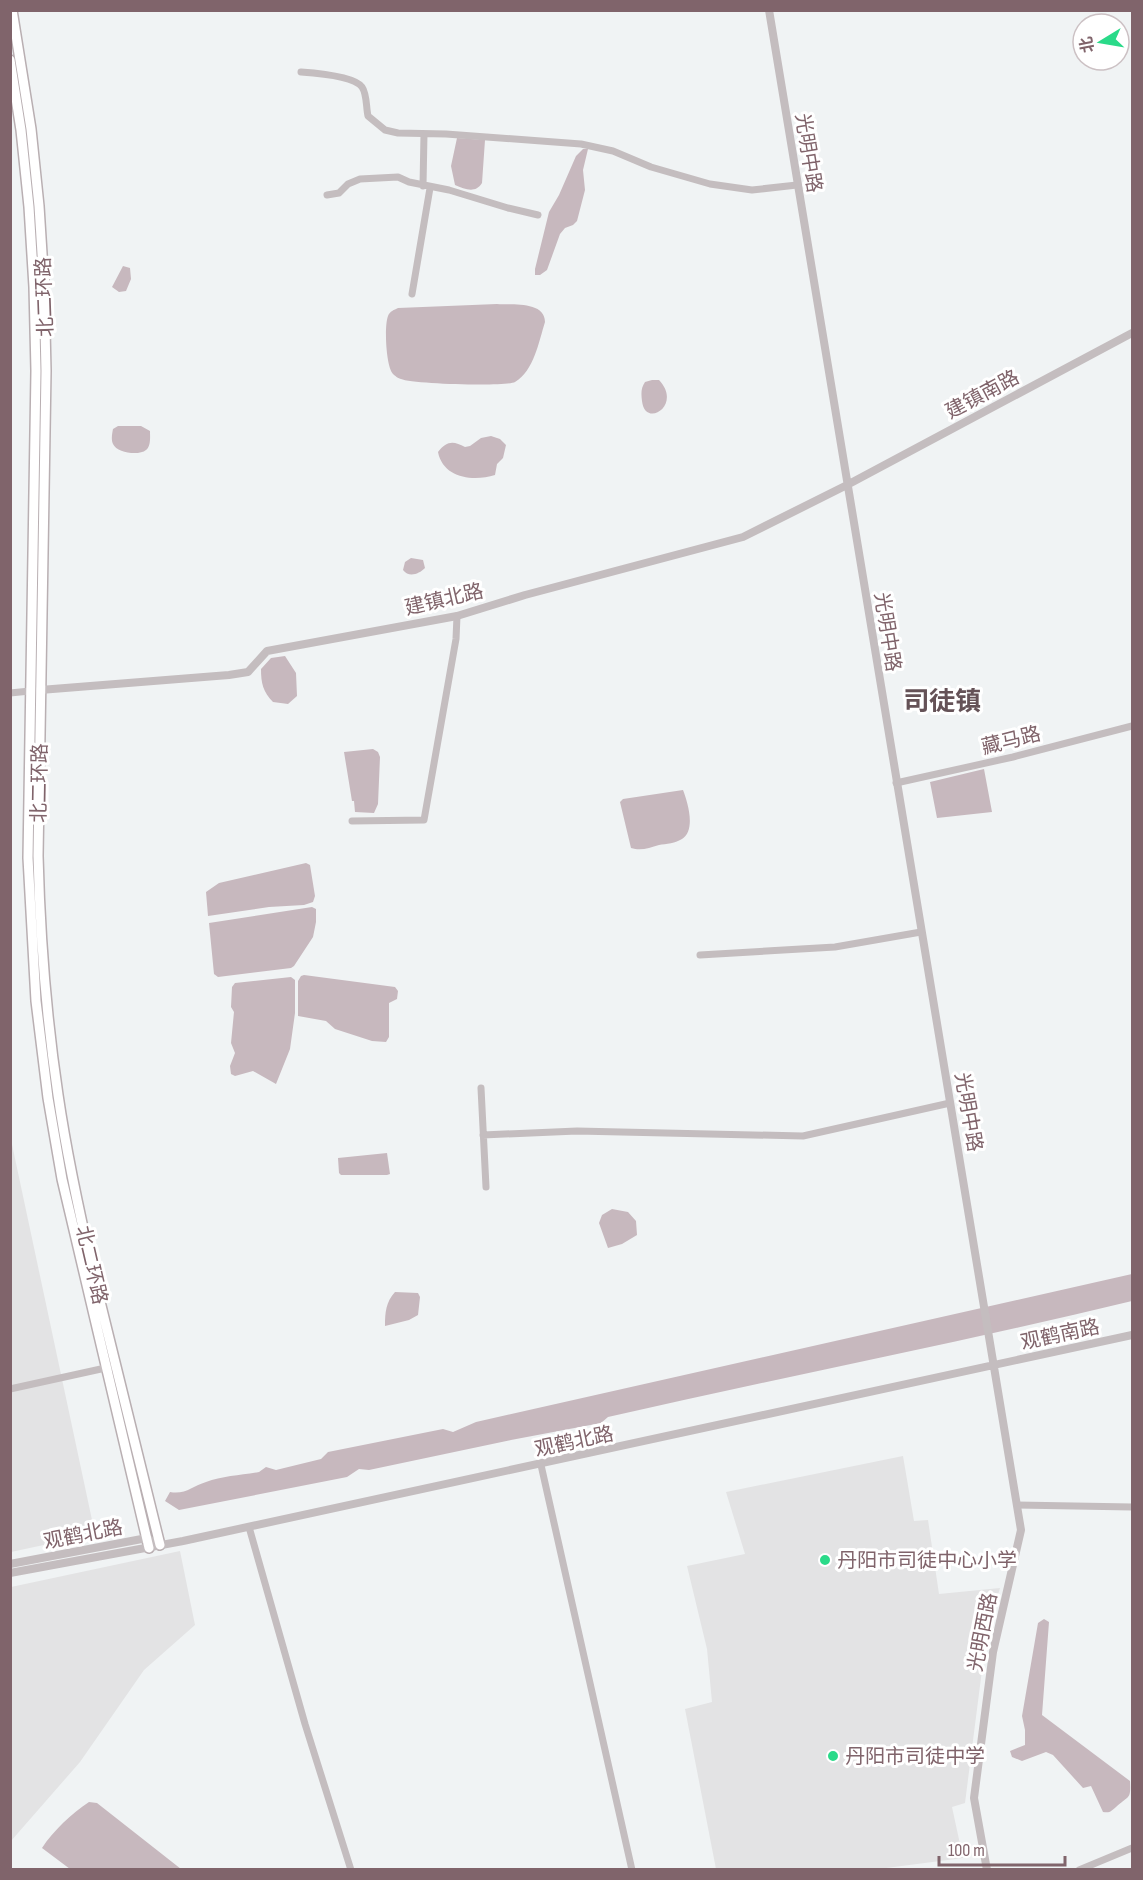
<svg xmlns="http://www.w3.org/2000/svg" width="1143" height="1880" font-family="'Sofia Sans Condensed','Noto Sans SC',sans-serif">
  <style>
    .built { fill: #e3e3e4 }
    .water { fill: #c7b8be }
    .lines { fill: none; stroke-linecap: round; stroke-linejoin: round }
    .secondary-casing { stroke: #b9afb2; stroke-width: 12 }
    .minor { stroke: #c4bdbf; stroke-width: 7 }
    .tertiary { stroke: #c4bdbf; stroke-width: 8 }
    .secondary { stroke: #fff; stroke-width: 9 }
    .poi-dot { fill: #2ada89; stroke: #fff; stroke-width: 2 }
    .labels { text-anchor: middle; stroke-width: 6; stroke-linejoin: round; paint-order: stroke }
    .street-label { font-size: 20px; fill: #80646b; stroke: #fff }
    .poi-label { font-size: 20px; fill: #80646b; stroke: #fff; text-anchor: start }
    .district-label { font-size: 26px; font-weight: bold; fill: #655257; stroke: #fff }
  </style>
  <rect width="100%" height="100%" fill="#f0f3f4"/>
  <!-- built -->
  <path class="built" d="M10 1135 95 1534 11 1552H10Z
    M903 1456 914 1521 928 1520 939 1594 1000 1588 987 1631 965 1803 952 1807 963 1858 871 1870 716 1869 685 1709 712 1702 707 1649 687 1566 745 1554 726 1492Z
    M180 1551 195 1625 144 1670 80 1762 11 1841V1587Z"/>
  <!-- water -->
  <path class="water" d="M457 138 485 140 482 183C475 194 465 189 455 185L451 166Z
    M583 149H588L583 170 585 190 577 221 573 225 565 228 560 234 547 270 540 275H535V269L549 212 559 195 576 156Z
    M123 266 130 268 131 279 126 291 119 292 112 287Z
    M497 304C512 305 545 301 545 322 539 341 534 371 515 382 507 387 412 384 401 379 399 379 394 375 393 374 386 367 384 326 388 316 390 311 394 310 398 308Z
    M652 380H659C683 405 645 429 642 401 641 393 641 388 645 382Z
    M118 426H141L150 431C150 437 151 446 146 450 139 456 117 453 113 444 111 440 112 434 113 429Z
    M491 436 500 439 506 445 503 458 497 464 495 475C473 482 443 478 438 452 447 440 454 441 465 447L470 446 481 438Z
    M411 558 423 560 425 568C419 574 409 578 403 570L405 562Z
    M285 656 296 673 297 696 288 704 273 702C263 692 261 683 261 669L271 658Z
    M373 749 378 752 380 757 378 804 374 813 355 812 354 801H352L344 752Z
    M984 769 992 812 937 818 930 782Z
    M683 790C688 803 696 830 682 839 676 843 666 844 659 845 649 848 641 851 631 848L620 802 623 799Z
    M306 863 310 865 315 896 313 902 304 905 269 907 208 916 206 892 219 883Z
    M312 907 316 909V922L313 937 294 966 291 968 218 977 214 974 209 923Z
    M304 975 395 987 398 991 397 999 389 1003V1037L386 1042 372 1041 335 1029 326 1021 298 1016V981L301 976Z
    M291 977 295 980V1013L290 1049 276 1084 253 1071 235 1076 231 1074 230 1066 235 1053 231 1043 234 1012 231 1007 232 987 235 983Z
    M387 1153 390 1174 387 1175H341L339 1173 338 1158Z
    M612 1209 628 1212 636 1221 637 1235 622 1244 608 1248 599 1223 602 1215Z
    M1132 1274V1301C958 1343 783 1377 608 1417L601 1423 511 1440 369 1470 359 1469 347 1477 179 1510 165 1501 170 1492C185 1495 193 1486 206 1482 222 1476 242 1475 259 1472L266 1467 276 1470 321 1459 328 1452 443 1429 453 1432 476 1422Z
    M395 1292 418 1293 420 1297 418 1315 409 1320 385 1326C385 1312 386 1302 395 1292Z
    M1044 1619 1049 1622 1042 1715 1130 1781C1131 1800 1129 1795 1116 1807 1111 1811 1111 1813 1103 1812L1091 1786 1083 1788 1053 1755 1046 1752 1022 1761 1012 1757 1010 1751 1025 1745V1730L1022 1716 1038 1623Z
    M89 1802 97 1803 181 1869H70L42 1848C53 1831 72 1813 89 1802Z"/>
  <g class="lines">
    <!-- secondary casing -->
    <g class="secondary-casing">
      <path id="secondary" d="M12 10 31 129 39 206 44 285 46 371 38 856C40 936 46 1015 58 1095 70 1177 89 1258 109 1338 126 1407 143 1476 160 1545
        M10 60 21 130 29 207 34 287 36 371 28 858 36 1001 48 1098 62 1179 149 1548"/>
    </g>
    <!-- minor -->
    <path class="minor" d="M301 72C315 73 354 76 362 87 367 94 366 107 368 116L385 130 398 133 446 134 581 144 613 151 651 167 710 184 752 190 797 185
      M423 186 424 134
      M327 195 339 193 348 184 360 179 398 177 409 182 449 190 508 208 538 215
      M412 294 430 188
      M10 693 30 691
      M896 783 1013 757 1132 726
      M352 821 424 820 456 639 457 616
      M700 955 835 947 921 932
      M481 1088 486 1187
      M483 1135 577 1131 803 1136 950 1103
      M10 1389 110 1367
      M541 1465 632 1870
      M1017 1505 1132 1507
      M249 1527 305 1724 351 1870
      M1079 1870 1132 1848"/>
    <!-- tertiary -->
    <path class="tertiary" d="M769 10 1021 1530 993 1652 974 1798 987 1870
      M40 690 229 675 248 672 267 651 457 616 525 595 743 537 847 485 1132 333
      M10 1564 147 1538 151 1541
      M10 1573 183 1541 1132 1335"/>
    <!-- secondary -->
    <use href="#secondary" class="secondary"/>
  </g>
  <!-- markers -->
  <g class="poi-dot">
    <circle cx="825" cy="1560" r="6"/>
    <circle cx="833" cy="1756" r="6"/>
  </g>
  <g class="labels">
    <!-- street labels -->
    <g class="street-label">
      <text transform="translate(809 153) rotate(81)" y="7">光明中路</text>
      <text transform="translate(44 297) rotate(-92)" y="7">北二环路</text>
      <text transform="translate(982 394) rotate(-28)" y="7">建镇南路</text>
      <text transform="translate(444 599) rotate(-13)" y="7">建镇北路</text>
      <text transform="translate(888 632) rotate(81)" y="7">光明中路</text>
      <text transform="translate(1011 740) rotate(-14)" y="7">藏马路</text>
      <text transform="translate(39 783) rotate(-89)" y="7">北二环路</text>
      <text transform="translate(969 1112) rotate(80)" y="7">光明中路</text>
      <text transform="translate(92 1265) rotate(77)" y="7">北二环路</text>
      <text transform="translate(1060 1334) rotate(-12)" y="7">观鹤南路</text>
      <text transform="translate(574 1441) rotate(-12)" y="7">观鹤北路</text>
      <text transform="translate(83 1534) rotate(-11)" y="7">观鹤北路</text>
      <text transform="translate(982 1632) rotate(-79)" y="7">光明西路</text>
    </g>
    <!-- poi labels -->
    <g class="poi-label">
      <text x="837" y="1567">丹阳市司徒中心小学</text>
      <text x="845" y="1763">丹阳市司徒中学</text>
    </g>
    <!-- district labels -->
    <g class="district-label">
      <text x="942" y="710">司徒镇</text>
    </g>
  </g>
  <!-- border -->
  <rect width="1143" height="1880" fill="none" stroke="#80646b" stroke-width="24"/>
  <!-- north arrow -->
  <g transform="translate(1101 42) rotate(259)"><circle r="28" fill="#ffffff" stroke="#ccc1c4" stroke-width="1.5"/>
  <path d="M0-4.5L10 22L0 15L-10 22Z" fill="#2ada89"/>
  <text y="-9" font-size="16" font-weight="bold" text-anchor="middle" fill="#80646b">北</text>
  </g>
  <!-- scale -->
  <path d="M939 1856v9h126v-9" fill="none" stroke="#80646b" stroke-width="3"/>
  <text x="948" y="1856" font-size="18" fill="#80646b" stroke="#ffffff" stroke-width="4.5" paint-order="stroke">100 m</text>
</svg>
